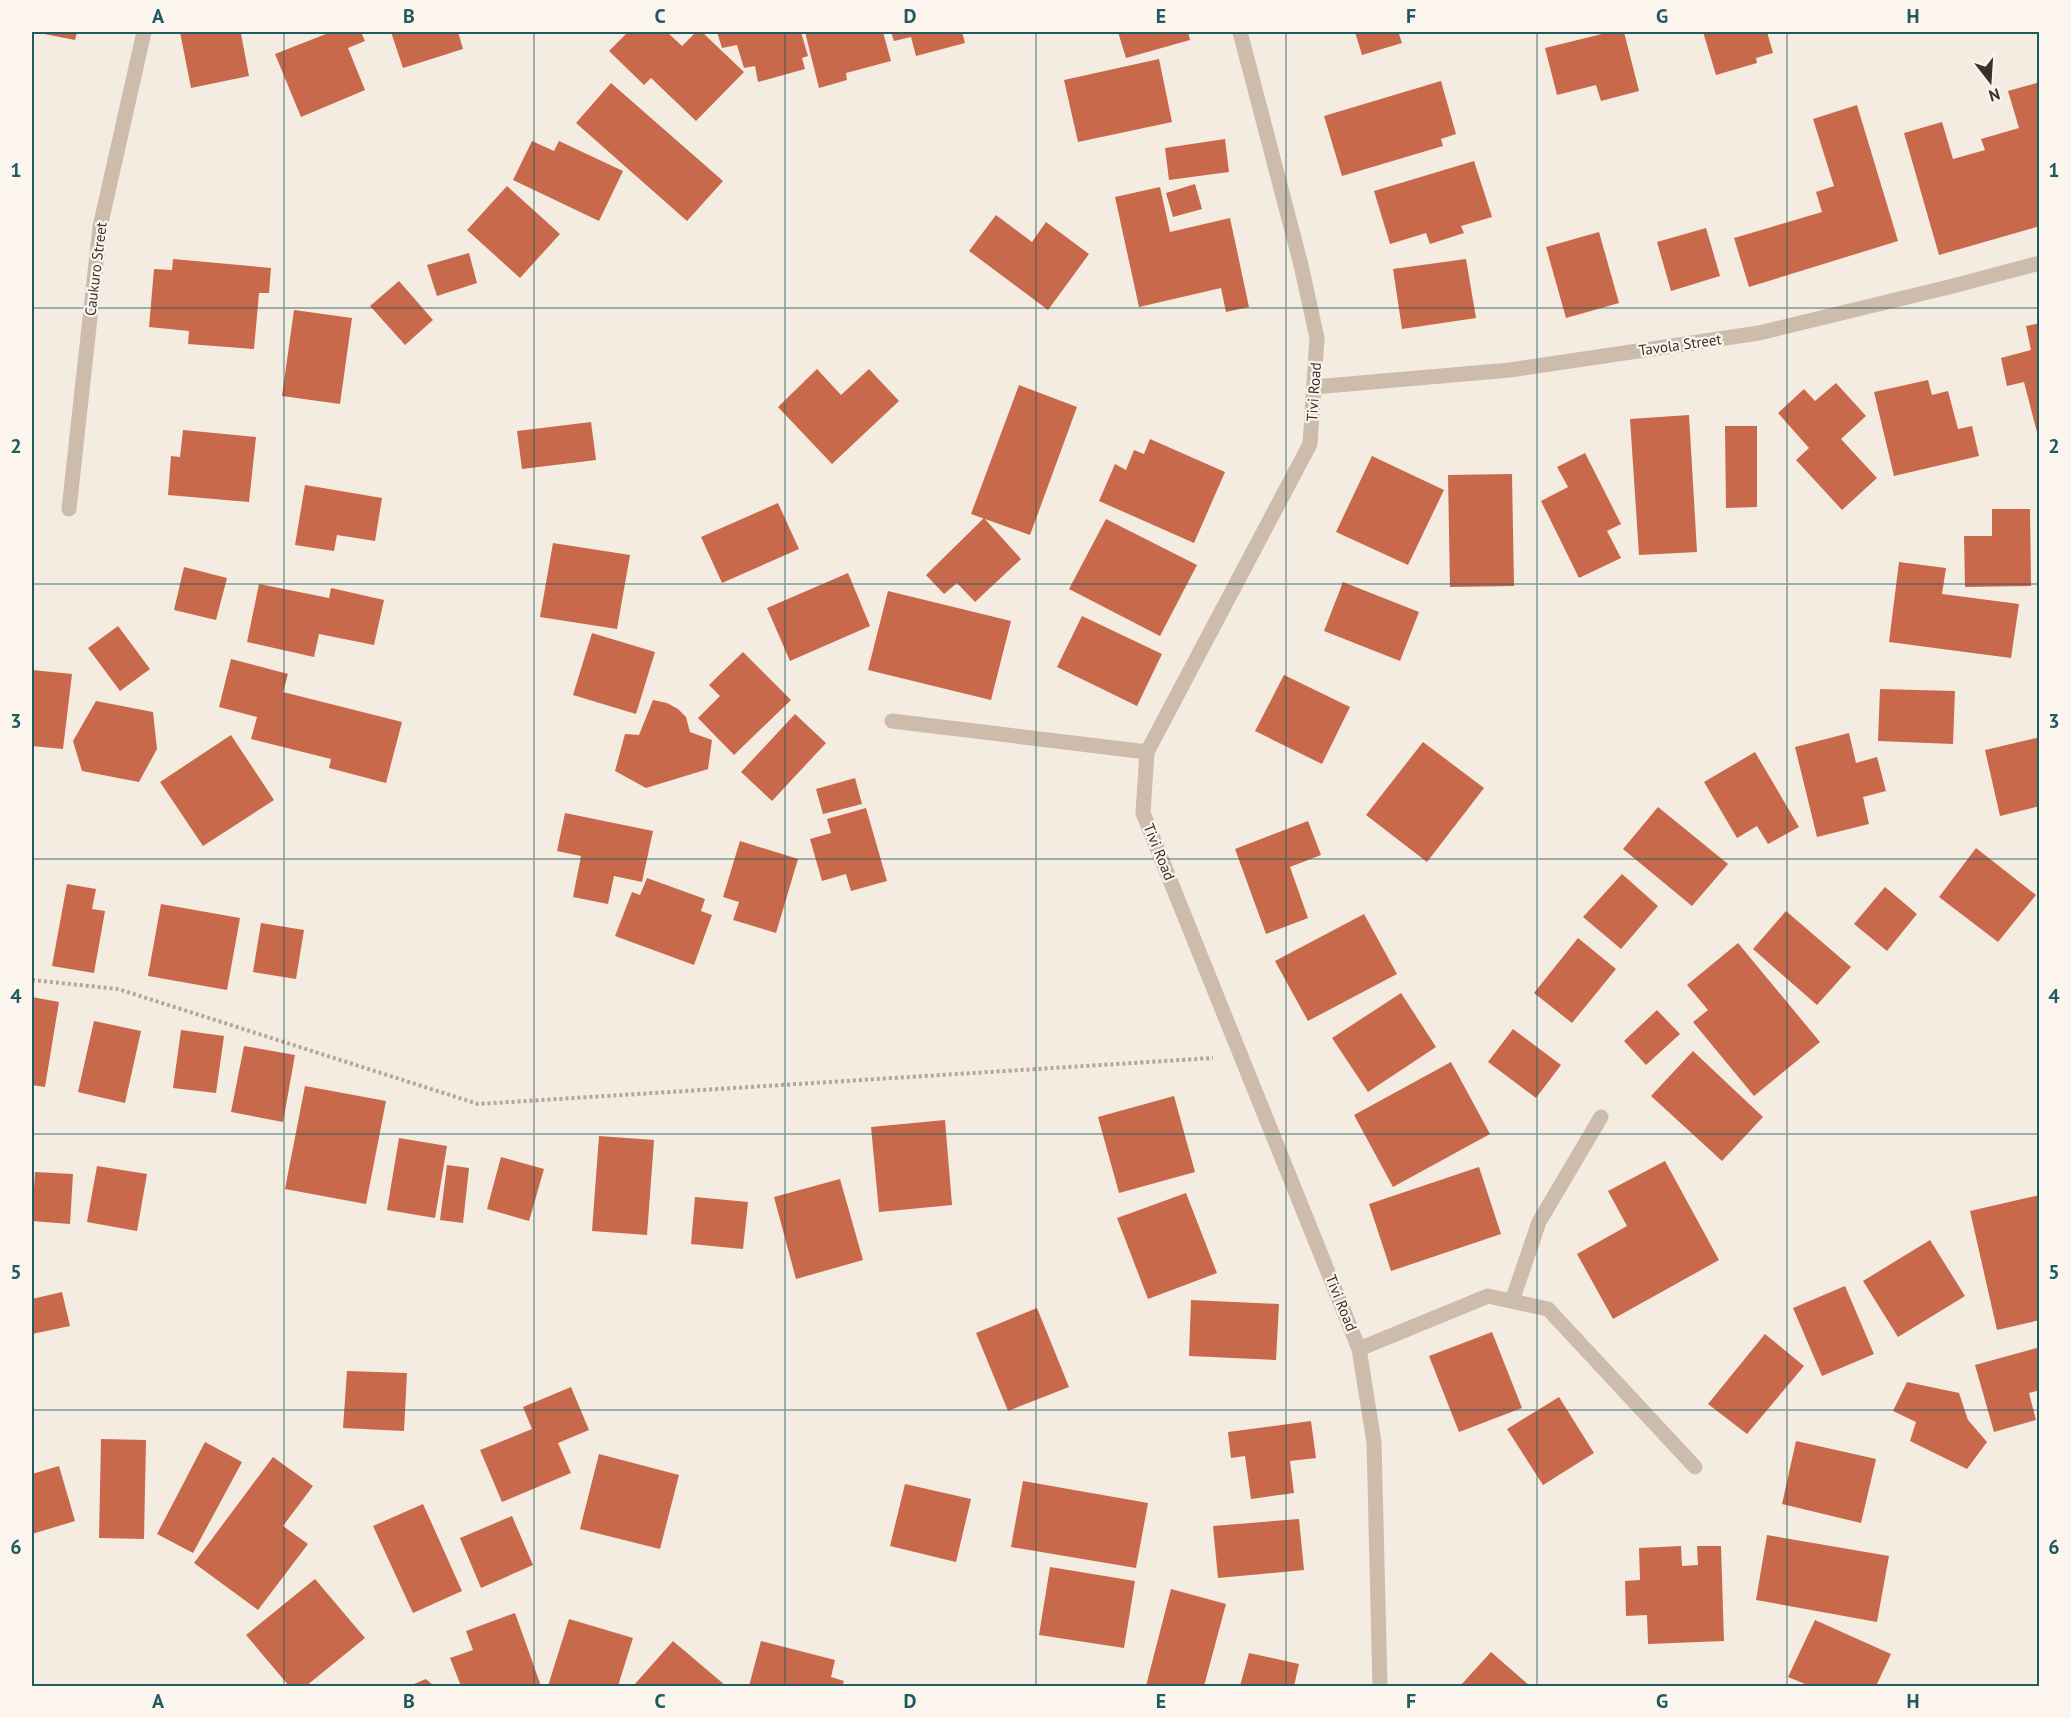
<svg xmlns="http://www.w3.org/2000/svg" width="2071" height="1718" font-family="'PT Sans',sans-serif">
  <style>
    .building { fill: #c8694b }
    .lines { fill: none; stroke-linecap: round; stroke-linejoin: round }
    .path { stroke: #b9a596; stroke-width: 4; stroke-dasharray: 3 3; stroke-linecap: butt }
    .minor { stroke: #cdbbac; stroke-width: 15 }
    .grid { fill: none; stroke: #1f5a5e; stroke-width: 1.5; stroke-opacity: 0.55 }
    .labels { text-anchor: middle; stroke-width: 4.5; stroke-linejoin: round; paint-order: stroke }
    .street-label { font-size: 15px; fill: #3b302b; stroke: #fbf5ee }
    .neatline { fill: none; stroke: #1f5a5e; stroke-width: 2 }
    .grid-label { font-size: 20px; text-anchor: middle; font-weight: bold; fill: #1f5a5e }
  </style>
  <rect width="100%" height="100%" fill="#f4ebe1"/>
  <!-- building -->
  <path class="building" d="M34 32H77L75 40Z
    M180 32H247L241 34 249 76 191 88Z
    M331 32H361L365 41 348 48 365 90 301 117 275 54Z
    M391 32H458L463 49 403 68Z
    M628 32H667L682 46 696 32H702L744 72 696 121 651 78 644 85 609 51Z
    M717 32H801L808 56 802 58 805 69 758 82 755 66 744 68 737 45 722 48Z
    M805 32H883L891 61 846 73 847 80 819 88Z
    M891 32H962L965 43 916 56 911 37 894 41Z
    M1118 32H1188L1190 40 1126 58Z
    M1355 32H1405L1399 34 1402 43 1362 55Z
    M1610 32H1624L1639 91 1601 101 1596 85 1557 95 1545 48Z
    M1703 32H1767L1773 53 1756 58 1757 63 1716 75Z
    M1159 59 1172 122 1078 142 1064 80Z
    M1441 81 1456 134 1441 139 1443 146 1342 176 1324 116Z
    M2040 82V226L1939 255 1904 133 1942 122 1953 159 1985 150 1981 139 2019 128 2008 91Z
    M611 83 723 181 687 221 576 123Z
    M1857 105 1898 241 1749 287 1734 238 1822 212 1816 192 1834 186 1813 119Z
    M1225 139 1229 172 1169 180 1165 148Z
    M532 141 554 151 559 141 623 171 599 221 513 180Z
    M1474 161 1492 217 1461 226 1464 233 1430 244 1426 233 1390 244 1374 191Z
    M1195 184 1202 209 1173 217 1166 193Z
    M507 186 560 234 520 278 467 230Z
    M1160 187 1170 232 1230 218 1249 307 1226 312 1221 288 1139 307 1115 197Z
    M996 215 1032 242 1046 222 1089 254 1048 310 969 251Z
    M1706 228 1720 276 1671 291 1657 242Z
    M1599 232 1619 303 1566 318 1546 247Z
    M469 253 477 283 437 296 427 265Z
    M173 259 271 268 269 293H259L254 349 188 344 189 331 149 327 154 269 172 270Z
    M1466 259 1476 318 1402 329 1393 269Z
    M399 281 433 320 405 345 370 306Z
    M294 310 352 318 340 404 282 396Z
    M2040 323V440H2039L2024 382 2007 386 2001 358 2031 350 2026 326Z
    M817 369 841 395 869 369 899 401 832 464 778 407Z
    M1928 380 1932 395 1948 391 1958 429 1972 426 1979 456 1894 476 1874 392Z
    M1836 383 1866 416 1841 439 1877 478 1842 510 1796 460 1809 448 1778 413 1804 389 1815 401Z
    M1019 385 1077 407 1030 535 971 514Z
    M1689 415 1697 552 1639 555 1630 419Z
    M591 422 596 460 522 469 517 431Z
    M1725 426H1757V507L1726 508Z
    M183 430 256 437 249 502 168 495 171 456 180 457Z
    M1150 439 1225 472 1194 543 1099 501 1115 464 1126 470 1134 450 1144 454Z
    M1585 453 1621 524 1607 531 1621 558 1579 578 1541 501 1568 487 1557 467Z
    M1372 456 1444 490 1408 565 1336 532Z
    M1512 474 1514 586 1450 587 1448 475Z
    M305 485 382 498 375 541 337 535 334 551 295 545Z
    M778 503 799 549 722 583 701 537Z
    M1992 509H2030L2031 586 1965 587 1964 536H1992Z
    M984 518 1021 559 975 602 957 583 944 594 926 575Z
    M1106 519 1197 565 1160 636 1069 589Z
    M553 543 630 555 617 629 540 617Z
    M1899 562 1946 568 1942 594 2019 604 2011 658 1889 642Z
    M184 567 227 578 216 620 174 610Z
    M848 573 870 626 790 661 767 608Z
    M1343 582 1419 612 1400 661 1324 631Z
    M259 584 329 598 331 588 384 600 374 645 319 634 314 657 247 642Z
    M888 591 1011 621 991 700 868 670Z
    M1082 616 1162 654 1137 706 1057 667Z
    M118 626 150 669 120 691 88 648Z
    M592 633 655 652 636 714 573 695Z
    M743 652 791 700 734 755 698 718 720 696 709 685Z
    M231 659 288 674 283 692 402 722 386 783 329 768 331 759 251 739 257 717 219 707Z
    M32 670 72 674 63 749 32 746Z
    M1284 675 1350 707 1322 764 1255 731Z
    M1880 689 1955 691 1953 744 1878 741Z
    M653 700 667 703 678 709 686 717 690 732 712 740 708 769 646 788 615 771 625 734 639 735Z
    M96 701 153 712 157 749 139 782 82 771 73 741Z
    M795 714 826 743 772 801 741 772Z
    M1849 733 1856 763 1877 757 1886 791 1863 797 1869 824 1817 837 1795 747Z
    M231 735 274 800 203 846 160 782Z
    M2040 737V806L2000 816 1985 750Z
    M1423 742 1484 788 1427 862 1366 815Z
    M1755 752 1799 827 1768 844 1757 826 1737 838 1704 782Z
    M855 778 862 804 823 814 816 789Z
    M1658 807 1728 864 1692 906 1623 849Z
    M866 808 887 881 851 891 846 874 822 881 810 839 831 833 827 819Z
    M565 813 653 831 642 882 614 876 608 904 573 897 581 856 557 851Z
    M1308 821 1321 855 1290 867 1308 918 1266 934 1235 849Z
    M740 841 798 859 776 933 733 920 739 902 723 897Z
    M1976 848 2036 895 1998 942 1939 897Z
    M1622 874 1658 906 1621 949 1583 917Z
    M647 878 705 899 701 911 712 915 694 965 615 936 632 892 640 895Z
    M67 884 96 889 92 909 105 911 94 973 52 966Z
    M1885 887 1917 914 1887 951 1854 924Z
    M161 904 240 918 227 990 148 976Z
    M1786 911 1851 967 1817 1005 1753 949Z
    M1364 914 1397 974 1308 1021 1275 961Z
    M261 923 304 930 296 979 253 972Z
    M1578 938 1616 969 1572 1023 1534 993Z
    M1738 943 1820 1042 1754 1096 1693 1022 1708 1010 1687 985Z
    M1401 993 1436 1047 1368 1092 1332 1038Z
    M32 997 59 1002 45 1087 32 1085Z
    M1657 1010 1680 1034 1646 1065 1624 1041Z
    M94 1021 141 1031 125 1103 78 1092Z
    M1513 1029 1561 1065 1536 1098 1488 1062Z
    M181 1030 224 1036 216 1093 173 1088Z
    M244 1046 295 1055 283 1122 231 1112Z
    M1693 1051 1763 1117 1722 1161 1651 1096Z
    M1451 1062 1490 1134 1393 1187 1354 1115Z
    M305 1086 386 1101 366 1204 285 1189Z
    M1174 1096 1195 1172 1119 1193 1098 1117Z
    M945 1120 952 1205 879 1212 871 1127Z
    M599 1136 654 1140 647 1235 592 1231Z
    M399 1138 447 1146 435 1218 387 1210Z
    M501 1157 544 1169 529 1221 487 1209Z
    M1665 1161 1719 1260 1613 1319 1577 1254 1627 1226 1608 1191Z
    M447 1165 469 1168 463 1223 440 1220Z
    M97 1166 147 1174 137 1231 87 1222Z
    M1479 1167 1501 1234 1391 1271 1369 1204Z
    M35 1172 73 1174 70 1224 32 1221Z
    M840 1179 863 1260 796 1279 774 1197Z
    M1186 1193 1217 1273 1148 1299 1117 1218Z
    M2040 1195V1320L1997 1330 1970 1211Z
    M695 1197 748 1202 743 1249 691 1244Z
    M1930 1240 1965 1296 1898 1337 1863 1281Z
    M1845 1286 1874 1354 1822 1376 1793 1308Z
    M62 1292 70 1326 32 1334V1299Z
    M1191 1300 1279 1304 1276 1360 1189 1356Z
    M1037 1308 1069 1387 1008 1411 976 1333Z
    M1492 1332 1522 1408 1459 1432 1429 1356Z
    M1765 1334 1804 1366 1747 1434 1708 1404Z
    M2040 1347V1390L2029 1393 2036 1420 1994 1432 1975 1365Z
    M347 1371 407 1373 404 1431 343 1428Z
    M1907 1382 1959 1393 1968 1420 1987 1442 1967 1469 1910 1441 1916 1422 1893 1411Z
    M571 1387 589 1430 558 1443 571 1473 502 1502 480 1450 532 1429 523 1407Z
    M1559 1397 1594 1453 1543 1485 1507 1429Z
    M1311 1421 1316 1458 1290 1461 1294 1493 1251 1499 1245 1456 1231 1458 1228 1432Z
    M101 1439 146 1440 144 1539 99 1538Z
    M1796 1441 1876 1459 1861 1523 1782 1504Z
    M205 1442 242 1462 193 1553 157 1534Z
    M599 1454 679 1475 660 1549 580 1529Z
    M273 1457 313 1486 283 1526 308 1544 258 1610 194 1563Z
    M59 1466 75 1521 32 1534V1474Z
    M1023 1481 1148 1503 1136 1568 1011 1547Z
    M905 1484 971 1499 956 1562 890 1546Z
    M423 1504 462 1591 413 1613 373 1526Z
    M512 1516 533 1565 481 1588 460 1538Z
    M1299 1519 1304 1570 1218 1578 1213 1526Z
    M1767 1535 1889 1556 1877 1622 1756 1600Z
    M1681 1546 1682 1566 1698 1565 1697 1546H1721L1724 1641 1648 1644 1647 1615 1626 1616 1625 1581 1640 1580 1639 1548Z
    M1050 1567 1135 1581 1124 1648 1039 1635Z
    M315 1579 365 1638 306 1686H289L246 1635Z
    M1171 1589 1226 1604 1204 1686H1146Z
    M515 1613 541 1686H461L450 1658 473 1650 466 1631Z
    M569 1619 633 1638 618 1686H548Z
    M1815 1620 1891 1654 1876 1686H1810L1788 1677Z
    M673 1641 726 1686H637L635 1684Z
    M761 1641 835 1660 831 1677 844 1681 842 1686H749Z
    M1491 1652 1530 1686H1460Z
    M1249 1653 1299 1664 1294 1686H1240Z
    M426 1679 434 1686H409Z"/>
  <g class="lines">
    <!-- path -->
    <path class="path" d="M32 980 118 989 478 1104 1213 1058"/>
    <!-- minor -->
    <path class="minor" d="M1240 32 1301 265 1317 338 1310 444 1147 752 1143 813 1359 1349 1374 1442 1380 1686
      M1314 387 1510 370 1759 333 1953 286 2040 263
      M69 509 100 227 144 32
      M892 721 1147 752
      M1512 1301 1539 1222 1601 1117
      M1359 1349 1488 1296 1548 1309 1695 1467"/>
  </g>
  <!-- grid -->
  <path class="grid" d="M284 32V1686M534 32V1686M785 32V1686M1036 32V1686M1286 32V1686M1537 32V1686M1787 32V1686M32 308H2040M32 584H2040M32 859H2040M32 1134H2040M32 1410H2040"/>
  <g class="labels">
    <!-- street labels -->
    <g class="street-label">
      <text transform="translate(96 269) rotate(-83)" y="5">Caukuro Street</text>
      <text transform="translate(1680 345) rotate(-8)" y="5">Tavola Street</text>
      <text transform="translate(1314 392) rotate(-86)" y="5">Tivi Road</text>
      <text transform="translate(1159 852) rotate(68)" y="5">Tivi Road</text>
      <text transform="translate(1341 1303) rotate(68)" y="5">Tivi Road</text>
    </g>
  </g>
  <!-- border -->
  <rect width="2071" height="1718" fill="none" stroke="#fbf5ee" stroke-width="66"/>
  <!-- north arrow -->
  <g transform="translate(1990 81) rotate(163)" stroke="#fbf5ee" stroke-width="4.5" paint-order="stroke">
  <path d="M0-4.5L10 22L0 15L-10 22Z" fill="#3b302b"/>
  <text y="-9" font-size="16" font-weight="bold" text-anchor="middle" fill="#3b302b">N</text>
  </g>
  <rect x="33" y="33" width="2005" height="1652" class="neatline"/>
  <g class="grid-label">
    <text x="158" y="23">A</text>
    <text x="409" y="23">B</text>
    <text x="660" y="23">C</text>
    <text x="910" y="23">D</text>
    <text x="1161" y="23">E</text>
    <text x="1411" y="23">F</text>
    <text x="1662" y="23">G</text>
    <text x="1913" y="23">H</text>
    <text x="16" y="177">1</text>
    <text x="2054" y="177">1</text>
    <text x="16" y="453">2</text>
    <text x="2054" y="453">2</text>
    <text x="16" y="728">3</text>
    <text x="2054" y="728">3</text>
    <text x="16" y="1003">4</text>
    <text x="2054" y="1003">4</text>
    <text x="16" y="1279">5</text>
    <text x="2054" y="1279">5</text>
    <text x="16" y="1554">6</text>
    <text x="2054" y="1554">6</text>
    <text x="158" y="1708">A</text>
    <text x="409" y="1708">B</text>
    <text x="660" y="1708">C</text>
    <text x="910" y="1708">D</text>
    <text x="1161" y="1708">E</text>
    <text x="1411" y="1708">F</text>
    <text x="1662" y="1708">G</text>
    <text x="1913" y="1708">H</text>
  </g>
</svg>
